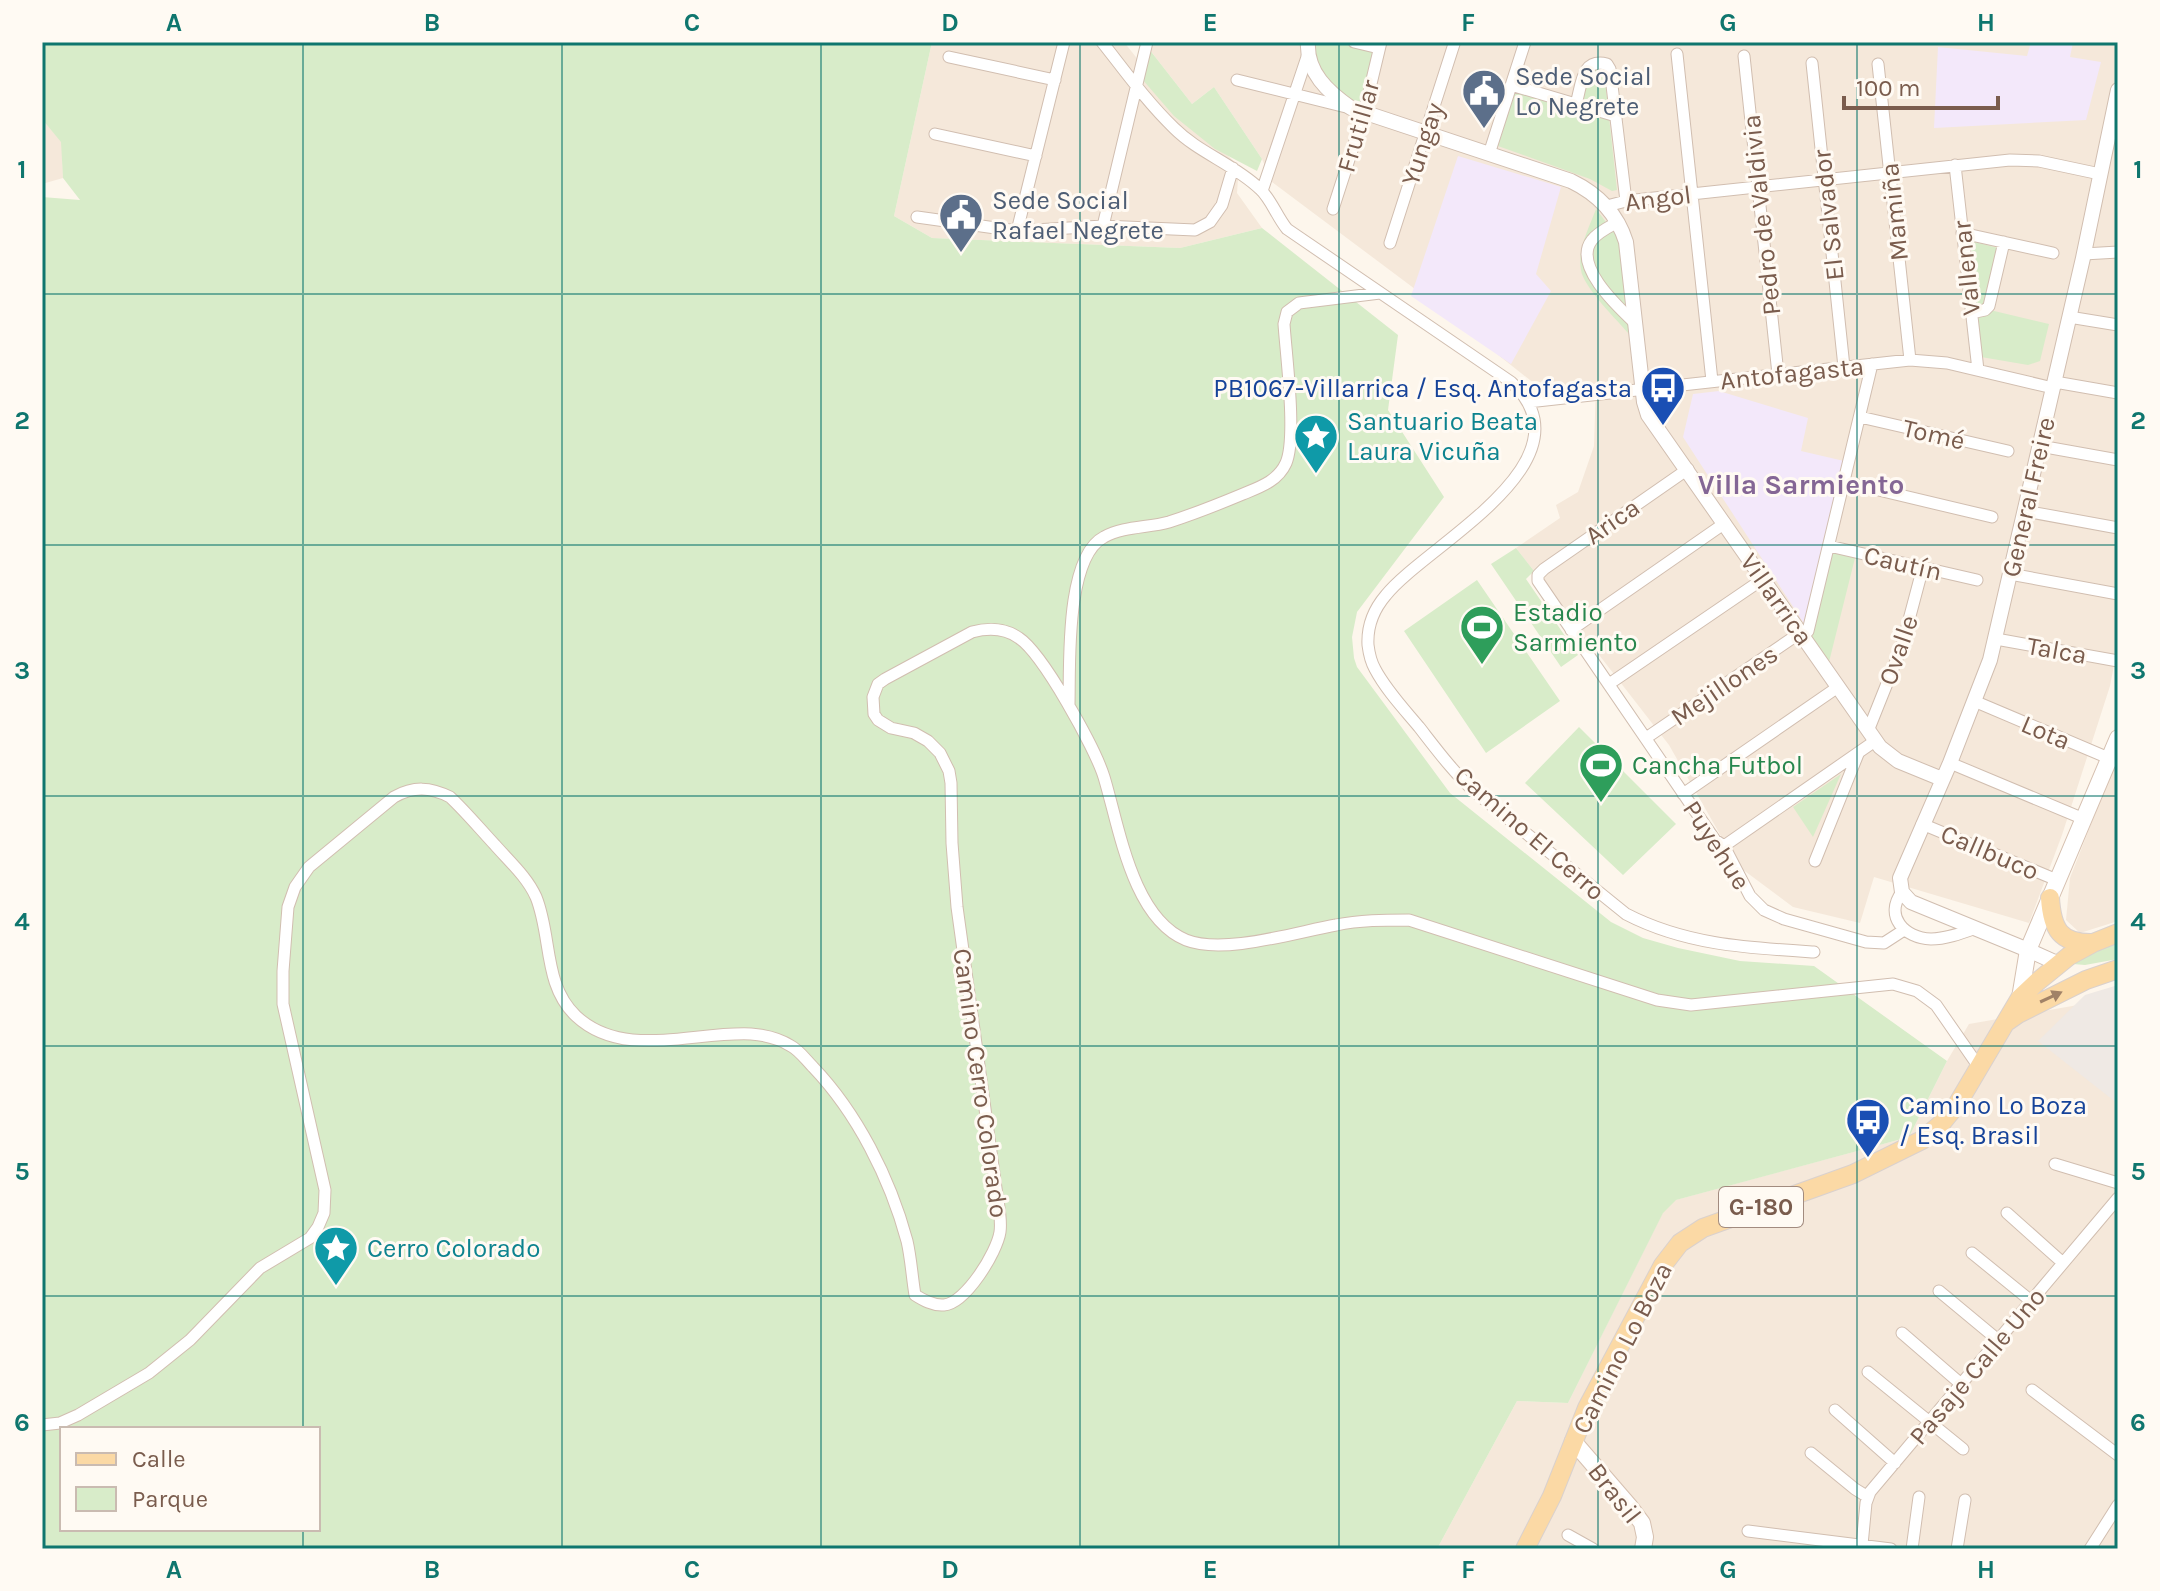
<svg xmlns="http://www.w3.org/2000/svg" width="2160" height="1591" font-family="Karla,sans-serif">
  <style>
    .residential { fill: #f5e8da }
    .industrial { fill: #efe9e4 }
    .education { fill: #f3e8fa }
    .green { fill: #d8ecc9; fill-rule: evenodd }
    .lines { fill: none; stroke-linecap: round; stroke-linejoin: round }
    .minor-casing { stroke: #d1beb0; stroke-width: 13 }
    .tertiary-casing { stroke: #d1beb0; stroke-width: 16 }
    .secondary-casing { stroke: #d6c0b0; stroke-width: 18 }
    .primary-casing { stroke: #dad1cd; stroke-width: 20 }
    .minor { stroke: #fff; stroke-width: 11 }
    .tertiary { stroke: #fff; stroke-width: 14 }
    .secondary { stroke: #fff; stroke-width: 16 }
    .primary { stroke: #fbd9a5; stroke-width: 18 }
    .oneway { fill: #a18267 }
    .grid { fill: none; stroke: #0f766e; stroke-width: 2; stroke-opacity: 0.55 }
    .labels { text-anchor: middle; stroke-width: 6; stroke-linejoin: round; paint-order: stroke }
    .shield { fill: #fffaf3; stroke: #a28b7f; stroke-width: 2 }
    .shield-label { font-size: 24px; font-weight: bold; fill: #7a5c4d }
    .service-label { font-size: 26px; fill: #4e5e75; stroke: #fffaf3; text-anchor: start }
    .street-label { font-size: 26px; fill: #7a5c4d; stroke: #fffaf3 }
    .transit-label { font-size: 26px; fill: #164399; stroke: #fffaf3; text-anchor: end }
    .culture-label { font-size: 26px; fill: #0d838f; stroke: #fffaf3; text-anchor: start }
    .leisure-label { font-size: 26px; fill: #27864d; stroke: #fffaf3; text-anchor: start }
    .neighbourhood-label { font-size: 28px; font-weight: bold; fill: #846695; stroke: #fffaf3 }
    .neatline { fill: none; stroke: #0f766e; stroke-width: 3 }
    .grid-label { font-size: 26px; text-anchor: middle; font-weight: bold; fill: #0f766e }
  </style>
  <rect width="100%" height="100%" fill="#fdf6ec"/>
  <!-- residential -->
  <path class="residential" d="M932 42H1124L1173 104 1239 166 1237 193 1262 228 1180 248 932 238 894 216Z
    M1140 42H2118V644L2110 686 2062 835 2029 923 1874 877 1860 923 1793 907 1738 866 1669 745 1516 548 1560 518 1556 505 1578 492 1594 446 1596 384 1552 391 1540 388 1411 286 1272 182 1262 159 1214 87 1192 104 1149 49Z
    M42 119 62 142 63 178 42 184Z
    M2118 755V921L2080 933 2066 920 2070 878Z
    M2118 993V1549H1437L1517 1401 1568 1403 1668 1202 1909 1137 1947 1061 1969 1024 2078 1005Z"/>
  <!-- industrial -->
  <path class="industrial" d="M2118 985V1104L2038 1041 2085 995Z"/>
  <!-- education -->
  <path class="education" d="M2031 42H2073L2070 57 2101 62 2086 120 1934 128 1938 47 2027 56Z
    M1458 156 1561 187 1536 274 1551 291 1511 364 1411 296Z
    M1719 391 1808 418 1801 451 1844 461 1805 625 1683 437 1693 394Z"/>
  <!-- green -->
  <path class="green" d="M42 42H932L894 216 932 238 1180 248 1262 228 1398 335 1388 410 1444 497 1357 612 1352 637 1354 658 1357 667 1450 793 1611 922 1643 938 1678 948 1740 961 1814 966 1947 1061 1909 1137 1676 1200 1663 1213 1568 1403 1517 1401 1437 1549H42V197L80 200 63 178 61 142 42 119ZM62 1429H318V1529H62Z
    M1314 42H1334L1374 51 1361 105 1338 94 1315 64Z
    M1149 49 1192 104 1214 87 1262 159 1257 171 1215 149 1174 116 1142 79Z
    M1594 68 1604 71 1617 190 1612 191 1590 179 1498 146 1515 92 1578 111 1590 73Z
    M1596 209 1619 239 1630 335C1618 321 1583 287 1581 270 1577 250 1589 228 1596 209Z
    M1967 240 2006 250 1990 310 2049 324 2040 361 2028 365 1981 357Z
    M1516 548 1534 571 1526 579 1578 655 1561 667 1491 564Z
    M1831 552 1855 558 1829 662 1812 638Z
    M1477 580 1560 701 1486 753 1404 631Z
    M1579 727 1676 824 1623 875 1525 783Z
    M1841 774 1813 837 1793 807Z
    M2118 943V959L2085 965 2073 964 2112 944Z"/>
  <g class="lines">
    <!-- minor casing -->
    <g class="minor-casing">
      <path id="minor" d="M1102 42C1125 71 1147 102 1174 128 1199 153 1234 164 1260 189 1271 199 1277 217 1287 229L1511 382C1597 461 1426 545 1386 595 1374 609 1367 626 1368 645 1369 653 1371 662 1375 669 1386 690 1404 709 1419 727 1437 750 1454 773 1475 792L1626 914C1686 945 1748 948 1814 952
        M1354 42 1379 48
        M1677 54 1712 381
        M1744 56 1778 374
        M949 57 1055 80
        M1812 63 1844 367
        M1878 64 1910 360
        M1237 80 1346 107
        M1511 85 1616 116
        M1576 104C1582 84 1581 58 1607 64L1610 69 1626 201
        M935 134 1036 156
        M1489 154 1525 42
        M1955 165 1978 370
        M1262 191 1308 54
        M1607 206 1626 201 2010 160 2039 161 2100 174
        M1333 209 1364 113 1381 42
        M917 217 1017 231 1103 226 1195 230 1210 222 1222 205 1233 168
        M1618 222C1609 227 1598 232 1592 240 1572 265 1618 307 1636 324
        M1103 226 1147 42
        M1017 231 1064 42
        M1962 233 2053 253
        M1390 243 1454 44
        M2084 254 2118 252
        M1971 313 1985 310 1989 306 2004 242
        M2069 317 2118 325
        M2055 382 2118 393
        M1528 402 1910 360 1947 363 2053 388
        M1860 417 2008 451
        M2040 446 2118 460
        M1688 469 1544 569 1538 575V581L1715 840 1724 846 1750 896 1764 910 1784 919 1866 942 1884 943 1904 930
        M1845 482 1992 517
        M2025 511 2118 528
        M1829 546 1977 580
        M2010 574 2118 594
        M1571 630 1725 523
        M1996 639 2118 661
        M1609 684 1763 579
        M1974 701 2118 762
        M1069 704C1070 666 1065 557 1104 537 1124 526 1148 528 1169 522 1194 514 1219 504 1243 494 1260 487 1278 481 1286 463 1297 437 1286 355 1284 324L1287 312 1299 303 1380 293
        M1868 731 1902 646 1923 567
        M1646 738 1794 637 1803 636 1808 631 1872 364
        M1950 763 2084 819
        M1683 794 1838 687
        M1922 824 2057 880
        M1724 846 1875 741
        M1815 861 1858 754
        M1902 892C1884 916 1904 938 1931 939 1946 939 1962 933 1976 928
        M2055 1164 2118 1183
        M2007 1213 2063 1263
        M1972 1253 2031 1301
        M1939 1291 1998 1340
        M1902 1333 1961 1384
        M1868 1372 1963 1449
        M2032 1390 2118 1455
        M1835 1410 1895 1463
        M42 1425 60 1423 78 1415 149 1373 190 1340 260 1268 310 1238 318 1227 324 1213 325 1190 283 1004V971L288 907 295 887 309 867 394 797C414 786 430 787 450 797 466 812 480 829 495 845 510 862 527 877 536 897 552 936 543 985 576 1016 623 1060 694 1031 751 1034 764 1035 780 1039 791 1046 799 1050 806 1060 813 1067 857 1113 890 1178 907 1241 911 1258 912 1277 915 1295 923 1300 933 1306 944 1305 966 1303 997 1252 1000 1232 1002 1219 998 1202 996 1188L957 907 952 843 951 783 949 771 940 753 928 741 914 733 891 728 878 720 874 714 873 697 878 684 885 679 972 632C987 628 1005 628 1019 638 1043 654 1095 748 1104 777 1119 826 1132 918 1186 940 1224 955 1296 932 1336 925 1360 920 1384 920 1409 920L1657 1000 1691 1005 1893 984 1917 991 1936 1005 1979 1067
        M1811 1453 1855 1489 1868 1497
        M1748 1531 1891 1549
        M1568 1535 1593 1549
        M1862 1545 1866 1503 1870 1492 2118 1198
        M1912 1549 1919 1497
        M1957 1549 1965 1500
        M2090 1549 2118 1505"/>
    </g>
    <!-- tertiary casing -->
    <g class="tertiary-casing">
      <path id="tertiary" d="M1308 42C1306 72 1328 92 1351 108L1571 181C1598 194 1617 213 1626 242L1644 402 1648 415 1880 747 1898 761 1942 779
        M2059 964 2028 950 1911 902 1902 892 1900 878 1950 763 1990 660 2083 258 2118 90"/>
    </g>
    <!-- secondary casing -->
    <g class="secondary-casing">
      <path id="secondary" d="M2020 998 2028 950 2118 738
        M1573 1441 1630 1507 1642 1523 1645 1537 1643 1549"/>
    </g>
    <!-- primary casing -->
    <g class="primary-casing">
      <path id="primary" d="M2050 898C2052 929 2060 944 2093 943
        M2008 1021 2018 1014 2086 980 2118 969
        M1525 1549 1552 1496 1587 1408 1663 1265 1680 1243 1703 1228 1853 1174 1922 1140 1940 1125 1958 1103 2020 998 2037 982 2069 956 2093 943 2118 933"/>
    </g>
    <!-- minor -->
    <use href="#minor" class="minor"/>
    <!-- tertiary -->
    <use href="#tertiary" class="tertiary"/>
    <!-- secondary -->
    <use href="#secondary" class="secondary"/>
    <!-- primary -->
    <use href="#primary" class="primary"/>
  </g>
  <!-- one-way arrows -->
  <defs><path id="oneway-solid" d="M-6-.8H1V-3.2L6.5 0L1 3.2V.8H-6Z" transform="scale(2)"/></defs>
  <use class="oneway" href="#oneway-solid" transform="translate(2051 997) rotate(-25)"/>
  <!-- grid -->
  <path class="grid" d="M303 42V1429M562 42V1549M821 42V1549M1080 42V1549M1339 42V1549M1598 42V1549M1857 42V1549M42 294H2118M42 545H2118M42 796H2118M42 1046H2118M42 1296H2118M303 1529V1549"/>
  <!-- icons -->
  <defs>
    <g id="civic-pin" transform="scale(2.3)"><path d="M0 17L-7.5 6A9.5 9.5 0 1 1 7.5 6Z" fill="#5c6f8a" stroke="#fffaf3"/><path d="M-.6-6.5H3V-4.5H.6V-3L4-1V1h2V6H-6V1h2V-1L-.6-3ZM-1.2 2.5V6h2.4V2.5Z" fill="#fff"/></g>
    <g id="bus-pin" transform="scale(2.3)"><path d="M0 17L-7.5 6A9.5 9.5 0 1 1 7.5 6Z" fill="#1a4fb4" stroke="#fffaf3"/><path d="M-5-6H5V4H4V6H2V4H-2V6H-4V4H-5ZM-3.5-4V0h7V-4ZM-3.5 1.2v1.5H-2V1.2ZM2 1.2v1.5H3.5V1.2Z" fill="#fff"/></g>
    <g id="sight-pin" transform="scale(2.3)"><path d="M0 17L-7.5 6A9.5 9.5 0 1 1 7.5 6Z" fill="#0f9aa8" stroke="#fffaf3"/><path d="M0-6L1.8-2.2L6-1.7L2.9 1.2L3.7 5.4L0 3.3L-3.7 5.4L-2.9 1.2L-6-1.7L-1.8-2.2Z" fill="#fff"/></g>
    <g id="stadium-pin" transform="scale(2.3)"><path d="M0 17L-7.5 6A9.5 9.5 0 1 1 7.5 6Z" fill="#2e9e5b" stroke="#fffaf3"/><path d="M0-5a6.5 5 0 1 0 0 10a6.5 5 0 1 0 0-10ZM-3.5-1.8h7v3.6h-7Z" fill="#fff"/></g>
  </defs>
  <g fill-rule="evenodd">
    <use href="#civic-pin" x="1484" y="91"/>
    <use href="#civic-pin" x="961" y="215"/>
    <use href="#bus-pin" x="1663" y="388"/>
    <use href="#sight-pin" x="1316" y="436"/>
    <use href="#stadium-pin" x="1482" y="627"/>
    <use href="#stadium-pin" x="1601" y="765"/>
    <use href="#bus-pin" x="1868" y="1120"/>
    <use href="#sight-pin" x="336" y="1248"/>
  </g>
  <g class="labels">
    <!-- shield labels -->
    <rect class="shield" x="1719" y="1187" width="84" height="40" rx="6"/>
    <g class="shield-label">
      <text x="1761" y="1215">G-180</text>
    </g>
    <!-- service labels -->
    <g class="service-label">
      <text x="1515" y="85">Sede Social<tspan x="1515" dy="30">Lo Negrete</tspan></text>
      <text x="992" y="209">Sede Social<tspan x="992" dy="30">Rafael Negrete</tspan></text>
    </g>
    <!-- street labels -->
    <g class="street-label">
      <text transform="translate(1358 126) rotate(-74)" y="9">Frutillar</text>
      <text transform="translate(1422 144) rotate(-72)" y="9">Yungay</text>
      <text transform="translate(1658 198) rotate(-7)" y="9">Angol</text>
      <text transform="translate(1894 212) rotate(-96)" y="9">Mamiña</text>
      <text transform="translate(1761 215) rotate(-96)" y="9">Pedro de Valdivia</text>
      <text transform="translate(1828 215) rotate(-96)" y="9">El Salvador</text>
      <text transform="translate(1966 268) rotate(-96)" y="9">Vallenar</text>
      <text transform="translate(1792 373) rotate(-6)" y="9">Antofagasta</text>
      <text transform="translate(1934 434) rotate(13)" y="9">Tomé</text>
      <text transform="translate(2028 497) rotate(-77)" y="9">General Freire</text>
      <text transform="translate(1612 521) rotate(-35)" y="9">Arica</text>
      <text transform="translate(1903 563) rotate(13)" y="9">Cautín</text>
      <text transform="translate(1777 599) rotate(55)" y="9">Villarrica</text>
      <text transform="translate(1898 650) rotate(-71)" y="9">Ovalle</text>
      <text transform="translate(2057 650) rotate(10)" y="9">Talca</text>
      <text transform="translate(1724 685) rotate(-34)" y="9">Mejillones</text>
      <text transform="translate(2046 732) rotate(23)" y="9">Lota</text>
      <text transform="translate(1530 833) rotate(41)" y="9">Camino El Cerro</text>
      <text transform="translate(1717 845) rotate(57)" y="9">Puyehue</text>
      <text transform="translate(1990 852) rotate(23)" y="9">Callbuco</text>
      <text transform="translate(981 1083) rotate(82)" y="9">Camino Cerro Colorado</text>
      <text transform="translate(1622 1348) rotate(-63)" y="9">Camino Lo Boza</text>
      <text transform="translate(1977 1366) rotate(-50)" y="9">Pasaje Calle Uno</text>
      <text transform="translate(1615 1493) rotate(52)" y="9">Brasil</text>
    </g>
    <!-- transit labels -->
    <g class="transit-label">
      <text x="1632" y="397">PB1067-Villarrica / Esq. Antofagasta</text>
      <text x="1899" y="1114" text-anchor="start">Camino Lo Boza<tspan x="1899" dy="30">/ Esq. Brasil</tspan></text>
    </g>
    <!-- culture labels -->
    <g class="culture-label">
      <text x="1347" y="430">Santuario Beata<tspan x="1347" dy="30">Laura Vicuña</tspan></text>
      <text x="367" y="1257">Cerro Colorado</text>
    </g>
    <!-- leisure labels -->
    <g class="leisure-label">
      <text x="1513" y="621">Estadio<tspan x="1513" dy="30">Sarmiento</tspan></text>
      <text x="1632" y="774">Cancha Futbol</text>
    </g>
    <!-- neighbourhood labels -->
    <g class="neighbourhood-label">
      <text x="1801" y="494">Villa Sarmiento</text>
    </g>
  </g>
  <!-- border -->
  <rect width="2160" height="1591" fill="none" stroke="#fffaf3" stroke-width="88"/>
  <!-- legend -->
  <rect x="60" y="1427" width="260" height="104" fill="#fffaf3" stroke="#cabbb1" stroke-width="2"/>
  <rect x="76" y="1453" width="40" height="12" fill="#fbd9a5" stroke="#cabbb1" stroke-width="2"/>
  <text x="132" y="1467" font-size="24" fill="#7a5c4d">Calle</text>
  <rect x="76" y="1487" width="40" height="24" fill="#d8ecc9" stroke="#cabbb1" stroke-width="2"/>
  <text x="132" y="1507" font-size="24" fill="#7a5c4d">Parque</text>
  <!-- scale -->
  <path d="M1844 96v12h154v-12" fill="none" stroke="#7a5c4d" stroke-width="4"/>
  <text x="1856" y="96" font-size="24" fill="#7a5c4d" stroke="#fffaf3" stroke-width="6" paint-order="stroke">100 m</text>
  <rect x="44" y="44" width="2072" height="1503" class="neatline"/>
  <g class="grid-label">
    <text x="174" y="31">A</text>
    <text x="432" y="31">B</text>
    <text x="692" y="31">C</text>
    <text x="950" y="31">D</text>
    <text x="1210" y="31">E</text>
    <text x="1468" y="31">F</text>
    <text x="1728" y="31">G</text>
    <text x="1986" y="31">H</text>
    <text x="22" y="178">1</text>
    <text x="2138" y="178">1</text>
    <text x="22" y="429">2</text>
    <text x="2138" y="429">2</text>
    <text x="22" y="679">3</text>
    <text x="2138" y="679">3</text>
    <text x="22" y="930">4</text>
    <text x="2138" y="930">4</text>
    <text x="22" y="1180">5</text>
    <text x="2138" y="1180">5</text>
    <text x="22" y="1431">6</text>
    <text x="2138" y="1431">6</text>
    <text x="174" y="1578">A</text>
    <text x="432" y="1578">B</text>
    <text x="692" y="1578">C</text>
    <text x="950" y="1578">D</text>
    <text x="1210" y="1578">E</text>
    <text x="1468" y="1578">F</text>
    <text x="1728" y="1578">G</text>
    <text x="1986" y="1578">H</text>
  </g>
</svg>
